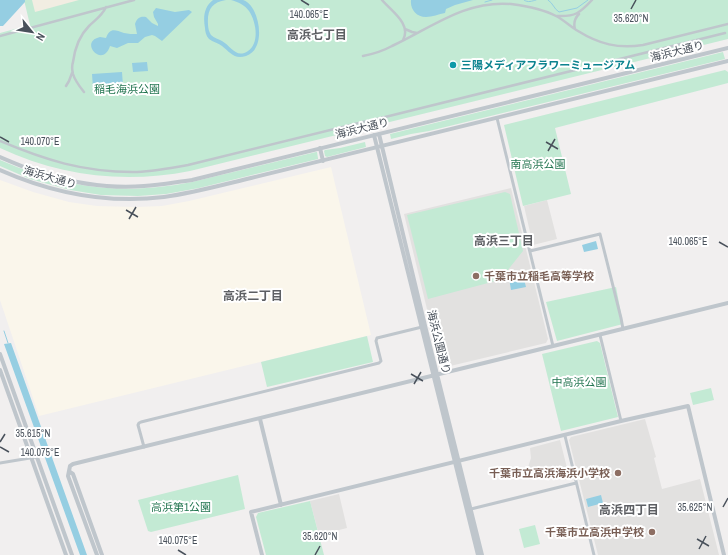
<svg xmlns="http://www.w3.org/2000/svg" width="728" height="555" font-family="'Archivo Narrow','Noto Sans JP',sans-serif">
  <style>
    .commercial { fill: #faf6eb }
    .education { fill: #e2e1e0 }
    .green { fill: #c3ead4 }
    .sand { fill: #f1ede2 }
    .water { fill: #95cee2 }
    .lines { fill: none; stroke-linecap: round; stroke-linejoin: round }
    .stream { stroke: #95cee2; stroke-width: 1 }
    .pedestrian { stroke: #bfc6cc; stroke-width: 2.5 }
    .minor { stroke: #bfc6cc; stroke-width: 3 }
    .tertiary { stroke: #bfc6cc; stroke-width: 4 }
    .ticks { fill: none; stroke: #49515b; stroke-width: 1.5 }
    .culture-dot { fill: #0f9aa8; stroke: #fff; stroke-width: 1.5 }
    .education-dot { fill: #8d6e63; stroke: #fff; stroke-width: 1.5 }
    .labels { text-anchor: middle; stroke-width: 4; stroke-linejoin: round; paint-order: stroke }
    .street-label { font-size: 11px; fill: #49515b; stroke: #fff }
    .culture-label { font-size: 11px; font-weight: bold; fill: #0d838f; stroke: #fff; text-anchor: start }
    .park-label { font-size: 11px; fill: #21744f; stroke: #fff }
    .education-label { font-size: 11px; font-weight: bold; fill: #785e54; stroke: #fff; text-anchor: end }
    .neighbourhood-label { font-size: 12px; font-weight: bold; fill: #5d5f63; stroke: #fff }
    .ticks-label { font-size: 10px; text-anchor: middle; fill: #49515b; stroke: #fff; stroke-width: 4; stroke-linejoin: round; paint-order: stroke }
  </style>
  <rect width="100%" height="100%" fill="#f1efef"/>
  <!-- commercial -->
  <path class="commercial" d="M331 167 371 335 39 416 0 300V180L33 192 69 202 97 206 136 207 162 206 189 201Z"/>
  <!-- education -->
  <path class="education" d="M511 188 548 339 546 343 446 367 440 363 404 214Z
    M547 200 557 239 533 245 524 206Z
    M645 419 656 457 654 458 662 489 700 479 719 555H598L569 440 571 437Z
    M560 440 568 472 529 480 530 473 528 467 531 458 530 448Z
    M339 494 347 528 319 535 310 501Z"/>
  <!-- green -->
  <path class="green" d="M24 0H728V39L190 171C124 184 60 176 0 148V33L30 25Z
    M723 52 725 59 429 131 411 134 391 139 390 134Z
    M725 70 728 72V83L555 128 571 194 523 206 504 125Z
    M365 142 366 147 327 157 325 156 324 151 325 150 340 148Z
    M316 152H317L318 158V159L199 188 166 194 138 196 101 195 70 190 30 179 0 166V160C65 188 122 196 192 182Z
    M505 192 510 194 523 251 503 276V279L428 299 407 215Z
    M616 287 623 324 557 341 546 302Z
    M367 336 373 362 267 387 261 362Z
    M597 341 600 343 618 417 561 431 542 354Z
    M711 388 714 400 693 405 690 393Z
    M238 475 245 509 151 532 148 531 138 500Z
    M310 501 324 555H266L256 517 258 513Z
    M535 525 540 544 524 548 519 529Z"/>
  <!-- sand -->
  <path class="sand" d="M32 0H79L35 12Z"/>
  <!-- water -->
  <path class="water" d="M0 0H25V2L3 26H0Z
    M213 0H226C212 2 207 10 208 24 208 28 209 32 211 35 214 38 219 39 222 41 231 46 236 59 248 51 260 43 256 21 249 11 245 5 238 2 231 0 234 0 239 0 243 0 259 4 268 49 246 56 234 60 230 52 222 46 218 43 213 42 209 39 206 36 205 31 205 28 203 17 204 7 213 0Z
    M411 0H473L455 5 446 9 445 13C439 14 432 17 426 17 416 17 410 9 411 0Z
    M156 8 175 12 189 10 192 12 162 41 155 36 152 35 145 37 138 43H128L117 48 110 46C103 69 78 42 100 37L106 38C110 27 115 30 124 33 128 34 133 34 137 34L135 24C137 18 140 16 146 17L152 23 158 26V24L154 17 153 12Z
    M147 62 148 71 133 72 132 63Z
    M122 72 123 86 93 88 92 74Z
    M596 241 598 249 584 252 582 245Z
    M523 275 526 287 511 290 509 278Z
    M11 343 87 555H80L4 344Z
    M601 495 603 503 588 507 586 499Z"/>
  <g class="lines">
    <!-- stream -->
    <path class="stream" d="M524 0C528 3 532 1 536 0
      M548 0C553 3 554 9 559 12L577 8 588 0
      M485 2 492 0
      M4 331 8 343"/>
    <!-- pedestrian -->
    <path class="pedestrian" d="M382 0C391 11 412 24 403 40
      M557 16C575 17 580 13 592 0
      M405 29 412 32 417 33
      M575 29C573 22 575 18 579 14
      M0 36 134 0
      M363 56C373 54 383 51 392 46 431 28 465 0 511 4 526 6 543 9 556 16 564 20 571 27 578 31 599 44 618 49 643 45L728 24
      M66 86 69 81 72 73
      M84 92C80 87 75 81 73 74 72 70 72 65 73 62 75 47 79 36 89 26 95 20 102 16 106 7
      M377 119 725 33
      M0 141C45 160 83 172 133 172 151 172 170 168 188 165L367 121"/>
    <!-- minor -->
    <path class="minor" d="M497 118 553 346
      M530 251 600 234 621 318 623 329
      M600 335 621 421
      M565 436 594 555
      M144 447 138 425 139 423 141 422 379 363 381 361 376 341 377 338 422 327
      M0 463 36 457
      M471 509 576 483"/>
    <!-- tertiary -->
    <path class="tertiary" d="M379 134 427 334 482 555
      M374 135 478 555
      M320 148 323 161
      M0 157C14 163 28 169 43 174 75 183 110 189 144 186 160 185 176 182 192 180L728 48
      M0 170C52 193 107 204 164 197 193 193 222 185 251 178L728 61
      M0 354 72 555
      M0 370 66 555
      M260 419 281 505
      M70 472 73 474 102 555
      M97 555 68 476 70 466 73 464 728 303
      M262 555 251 512 621 421 688 406 724 555"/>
  </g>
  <!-- ticks -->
  <path class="ticks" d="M301 0 309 5M631 9 636 0M0 137 9 142M546 142 558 149M548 151 555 139M126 210 138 217M129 219 136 207M719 242 728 247M411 374 423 381M414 384 421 372M0 442 5 434M0 447 9 452M723 507 728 498M697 539 709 546M699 549 706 536M178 550 186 555M315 555 320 546"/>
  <!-- markers -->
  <circle class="culture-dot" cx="453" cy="65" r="4"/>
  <g class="education-dot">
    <circle cx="476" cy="276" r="4"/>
    <circle cx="618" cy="473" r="4"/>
    <circle cx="652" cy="532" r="4"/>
  </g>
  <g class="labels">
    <!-- street labels -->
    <g class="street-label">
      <text transform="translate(677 51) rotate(-14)" y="4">海浜大通り</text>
      <text transform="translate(362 128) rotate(-14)" y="4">海浜大通り</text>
      <text transform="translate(50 177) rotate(16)" y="4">海浜大通り</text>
      <text transform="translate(439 342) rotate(76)" y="4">海浜公園通り</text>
    </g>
    <!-- culture labels -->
    <g class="culture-label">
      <text x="461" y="69">三陽メディアフラワーミュージアム</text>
    </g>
    <!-- park labels -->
    <g class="park-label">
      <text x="127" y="93">稲毛海浜公園</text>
      <text x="538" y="168">南高浜公園</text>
      <text x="579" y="386">中高浜公園</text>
      <text x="181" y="511">高浜第1公園</text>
    </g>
    <!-- education labels -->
    <g class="education-label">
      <text x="484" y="280" text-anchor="start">千葉市立稲毛高等学校</text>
      <text x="610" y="477">千葉市立高浜海浜小学校</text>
      <text x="644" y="536">千葉市立高浜中学校</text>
    </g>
    <!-- neighbourhood labels -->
    <g class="neighbourhood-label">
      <text x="317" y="39">高浜七丁目</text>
      <text x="504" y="245">高浜三丁目</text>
      <text x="253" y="300">高浜二丁目</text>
      <text x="629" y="514">高浜四丁目</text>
    </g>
  </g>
  <g class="ticks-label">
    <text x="309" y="18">140.065°E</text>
    <text x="631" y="22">35.620°N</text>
    <text x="40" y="145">140.070°E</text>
    <text x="688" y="245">140.065°E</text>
    <text x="33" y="437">35.615°N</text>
    <text x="40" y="456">140.075°E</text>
    <text x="695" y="511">35.625°N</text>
    <text x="320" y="540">35.620°N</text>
    <text x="178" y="544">140.075°E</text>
  </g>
  <!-- north arrow -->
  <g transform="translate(32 32) rotate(120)" stroke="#ffffff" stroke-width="3" paint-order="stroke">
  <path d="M0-3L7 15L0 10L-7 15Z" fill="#49515b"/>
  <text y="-6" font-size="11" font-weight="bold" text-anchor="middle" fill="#49515b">N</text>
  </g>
</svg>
